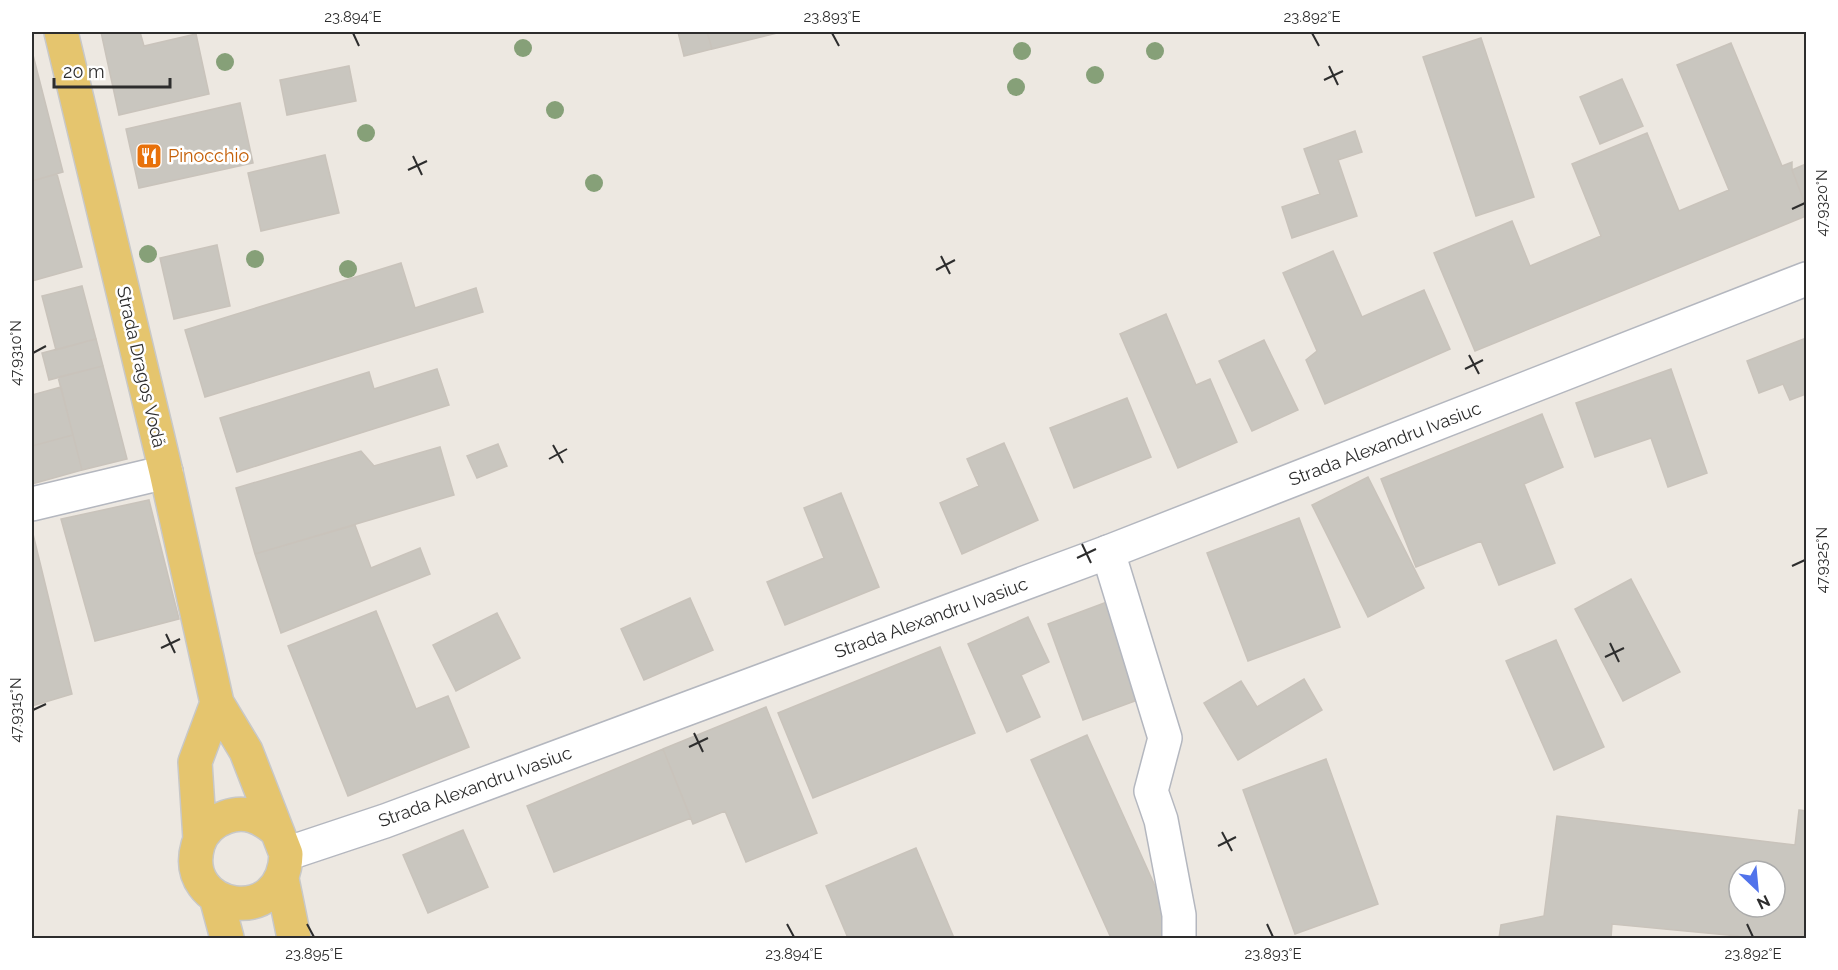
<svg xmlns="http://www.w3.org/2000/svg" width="1838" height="970" font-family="Raleway,sans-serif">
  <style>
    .building { fill: #c9c6bf; stroke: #c9c3bb; stroke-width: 1.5; fill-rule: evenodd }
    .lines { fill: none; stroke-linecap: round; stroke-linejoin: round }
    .street-casing { stroke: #b4b7bf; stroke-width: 36 }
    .secondary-casing { stroke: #b4b7bf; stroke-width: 36 }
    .primary-casing { stroke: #c8c8c8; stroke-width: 36 }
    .street { stroke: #fff; stroke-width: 33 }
    .secondary { stroke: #fff; stroke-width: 33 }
    .primary { stroke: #e5c56e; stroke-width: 33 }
    .tree { fill: #86a078 }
    .ticks { fill: none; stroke: #2d2d2d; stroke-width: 2 }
    .labels { text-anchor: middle; stroke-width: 5; stroke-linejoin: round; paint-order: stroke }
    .food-label { font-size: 18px; fill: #c56008; stroke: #fff; text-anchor: start }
    .street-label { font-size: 18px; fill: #2d2d2d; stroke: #fff }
    .neatline { fill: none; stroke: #2d2d2d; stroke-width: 2 }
    .ticks-label { font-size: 15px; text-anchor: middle; fill: #2d2d2d }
  </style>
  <rect width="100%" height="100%" fill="#ede8e1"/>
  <!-- building -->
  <path class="building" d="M101 32H140L144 46 196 34 209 94 119 115Z
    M678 32H707L712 49 684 56Z
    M707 32H781L712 49Z
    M1481 38 1534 197 1476 216 1423 57Z
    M1731 43 1782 166 1792 162V170L1806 206V216L1475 351 1434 253 1512 221 1530 266 1601 236 1572 164 1647 133 1679 211 1729 190 1677 65Z
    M33 55 63 172 32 181V56Z
    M349 66 356 101 287 115 280 80Z
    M1622 79 1643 126 1600 144 1580 97Z
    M240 103 253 163 139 188 126 129Z
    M1355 131 1362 152 1338 160 1357 216 1292 238 1282 207 1320 194 1304 149Z
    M325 155 339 213 261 231 248 173Z
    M1806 164V206L1792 170Z
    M57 174 82 267 32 281V181Z
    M217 245 230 306 174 319 160 258Z
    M1333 251 1362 317 1424 290 1450 349 1325 404 1306 360 1317 351 1283 273Z
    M401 263 415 308 476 288 483 312 205 397 185 330Z
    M82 286 96 339 56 350 42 296Z
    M1166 314 1196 385 1210 379 1237 442 1178 468 1120 334Z
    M1806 338V394L1790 400 1783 384 1759 393 1747 361Z
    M96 339 103 366 49 380 42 353Z
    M1264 340 1298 410 1252 431 1219 361Z
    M103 366 127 459 82 470 58 377Z
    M437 369 449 405 237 472 220 418 369 372 374 389Z
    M1671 369 1707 473 1668 487 1651 438 1595 457 1576 403Z
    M61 387 73 435 32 446V395Z
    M1127 398 1151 457 1074 488 1050 428Z
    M1542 414 1563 467 1524 484 1555 563 1499 585 1481 541 1416 567 1381 479Z
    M73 435 82 470 32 484V446Z
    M1004 443 1038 520 962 554 940 503 979 486 967 459Z
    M498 444 507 466 477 478 467 456Z
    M440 447 454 495 255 554 236 488 361 451 374 466Z
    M1368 477 1424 588 1368 617 1312 505Z
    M841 493 879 587 785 625 767 582 824 558 804 508Z
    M149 500 179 619 95 641 61 519Z
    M1299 518 1340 627 1248 661 1207 553Z
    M355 525 371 568 420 548 430 574 281 633 255 554Z
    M33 534 72 694 32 706V535Z
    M1631 579 1680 672 1623 701 1575 609Z
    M690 598 713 650 644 680 621 629Z
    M1107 602 1143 698 1083 720 1048 624Z
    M376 611 416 709 448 696 469 747 348 796 288 646Z
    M497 613 520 658 456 691 433 645Z
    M1028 617 1049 662 1021 675 1040 717 1007 732 968 644Z
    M1556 640 1604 747 1554 770 1506 661Z
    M940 647 975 733 813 798 778 713Z
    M1304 679 1322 710 1238 760 1204 703 1241 681 1257 707Z
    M766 707 817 833 746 862 725 811 693 824 663 749Z
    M1087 735 1178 937 1175 938H1111L1031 760Z
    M663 749 691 818 554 872 527 806Z
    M1326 759 1378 904 1295 934 1243 790Z
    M1799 810 1806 811V938H1738V936L1612 924 1611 938H1499L1501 925 1544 916 1557 816 1795 845ZM1739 871H1775V907H1739Z
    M463 830 488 887 428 913 403 855Z
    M916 848 954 938H848L826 886Z"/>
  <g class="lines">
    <!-- street casing -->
    <g class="street-casing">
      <path id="street" d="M32 504 166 472
        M1108 552 1165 738 1151 791 1161 820 1179 915V938"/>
    </g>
    <!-- secondary casing -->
    <g class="secondary-casing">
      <path id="secondary" d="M286 854 385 821 1108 552 1806 279"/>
    </g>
    <!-- primary casing -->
    <g class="primary-casing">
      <path id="primary" d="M61 32 166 472 217 703 246 751 286 854C284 930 179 911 198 845 202 832 212 822 226 817 245 810 261 817 276 830
        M200 839 195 762 217 703
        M282 879 294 938
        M216 897 227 938"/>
    </g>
    <!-- street -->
    <use href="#street" class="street"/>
    <!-- secondary -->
    <use href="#secondary" class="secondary"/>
    <!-- primary -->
    <use href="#primary" class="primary"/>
  </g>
  <!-- trees -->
  <g class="tree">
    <circle cx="523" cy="48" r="9"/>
    <circle cx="1022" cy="51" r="9"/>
    <circle cx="1155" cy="51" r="9"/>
    <circle cx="225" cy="62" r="9"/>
    <circle cx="1095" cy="75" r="9"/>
    <circle cx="1016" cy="87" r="9"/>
    <circle cx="555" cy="110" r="9"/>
    <circle cx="366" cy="133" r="9"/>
    <circle cx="594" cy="183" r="9"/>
    <circle cx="148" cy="254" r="9"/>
    <circle cx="255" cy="259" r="9"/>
    <circle cx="348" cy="269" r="9"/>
  </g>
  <!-- ticks -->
  <path class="ticks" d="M353 33 359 46M832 33 839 46M1312 33 1319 46M1329 66 1338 85M1324 80 1343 71M413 156 422 175M408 170 427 161M1792 209 1805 203M941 256 950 274M936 270 955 260M33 353 46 346M1469 355 1479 374M1465 369 1483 360M553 445 563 463M549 459 567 449M1082 544 1091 563M1077 558 1096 549M1792 566 1805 560M166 634 175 653M1610 643 1619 662M161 648 180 639M1605 657 1624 648M33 710 46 704M694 733 703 752M689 747 708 738M1222 832 1232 851M1218 846 1236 837M307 924 314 937M787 924 794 937M1267 924 1273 937M1747 924 1753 937"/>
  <!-- icons -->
  <defs>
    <g id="restaurant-square" transform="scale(1.35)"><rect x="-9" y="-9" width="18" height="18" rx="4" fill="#e8710a" stroke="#fff"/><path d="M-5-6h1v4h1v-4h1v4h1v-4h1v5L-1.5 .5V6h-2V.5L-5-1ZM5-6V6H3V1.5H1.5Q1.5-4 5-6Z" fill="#fff"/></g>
  </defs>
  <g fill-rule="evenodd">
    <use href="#restaurant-square" x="149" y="156"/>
  </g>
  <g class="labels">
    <!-- food labels -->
    <g class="food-label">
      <text x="168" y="162">Pinocchio</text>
    </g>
    <!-- street labels -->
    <g class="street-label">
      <text transform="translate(141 367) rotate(77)" y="6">Strada Dragoș Vodă</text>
      <text transform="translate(1385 444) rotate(-21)" y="6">Strada Alexandru Ivasiuc</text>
      <text transform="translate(931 618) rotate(-20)" y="6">Strada Alexandru Ivasiuc</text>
      <text transform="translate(475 787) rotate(-20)" y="6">Strada Alexandru Ivasiuc</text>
    </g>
  </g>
  <!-- border -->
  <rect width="1838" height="970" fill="none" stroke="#ffffff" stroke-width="66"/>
  <!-- north arrow -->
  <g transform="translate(1757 889) rotate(154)"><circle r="28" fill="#ffffff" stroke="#ababab" stroke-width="1.5"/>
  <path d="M0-4.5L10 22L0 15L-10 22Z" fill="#5173eb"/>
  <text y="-9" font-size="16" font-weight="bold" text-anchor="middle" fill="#2d2d2d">N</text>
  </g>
  <!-- scale -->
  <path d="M54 78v9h116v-9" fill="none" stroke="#2d2d2d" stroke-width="3"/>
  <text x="63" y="78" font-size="18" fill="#2d2d2d" stroke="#ffffff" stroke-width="4.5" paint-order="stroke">20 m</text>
  <rect x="33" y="33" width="1772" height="904" class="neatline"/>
  <g class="ticks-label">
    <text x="353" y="22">23.894°E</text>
    <text x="832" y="22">23.893°E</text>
    <text x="1312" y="22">23.892°E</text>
    <text transform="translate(1822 203) rotate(-90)" y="5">47.9320°N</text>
    <text transform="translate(16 353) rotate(-90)" y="5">47.9310°N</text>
    <text transform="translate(1822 560) rotate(-90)" y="5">47.9325°N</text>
    <text transform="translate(16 710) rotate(-90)" y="5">47.9315°N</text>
    <text x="314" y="959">23.895°E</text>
    <text x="794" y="959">23.894°E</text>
    <text x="1273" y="959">23.893°E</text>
    <text x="1753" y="959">23.892°E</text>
  </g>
</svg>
